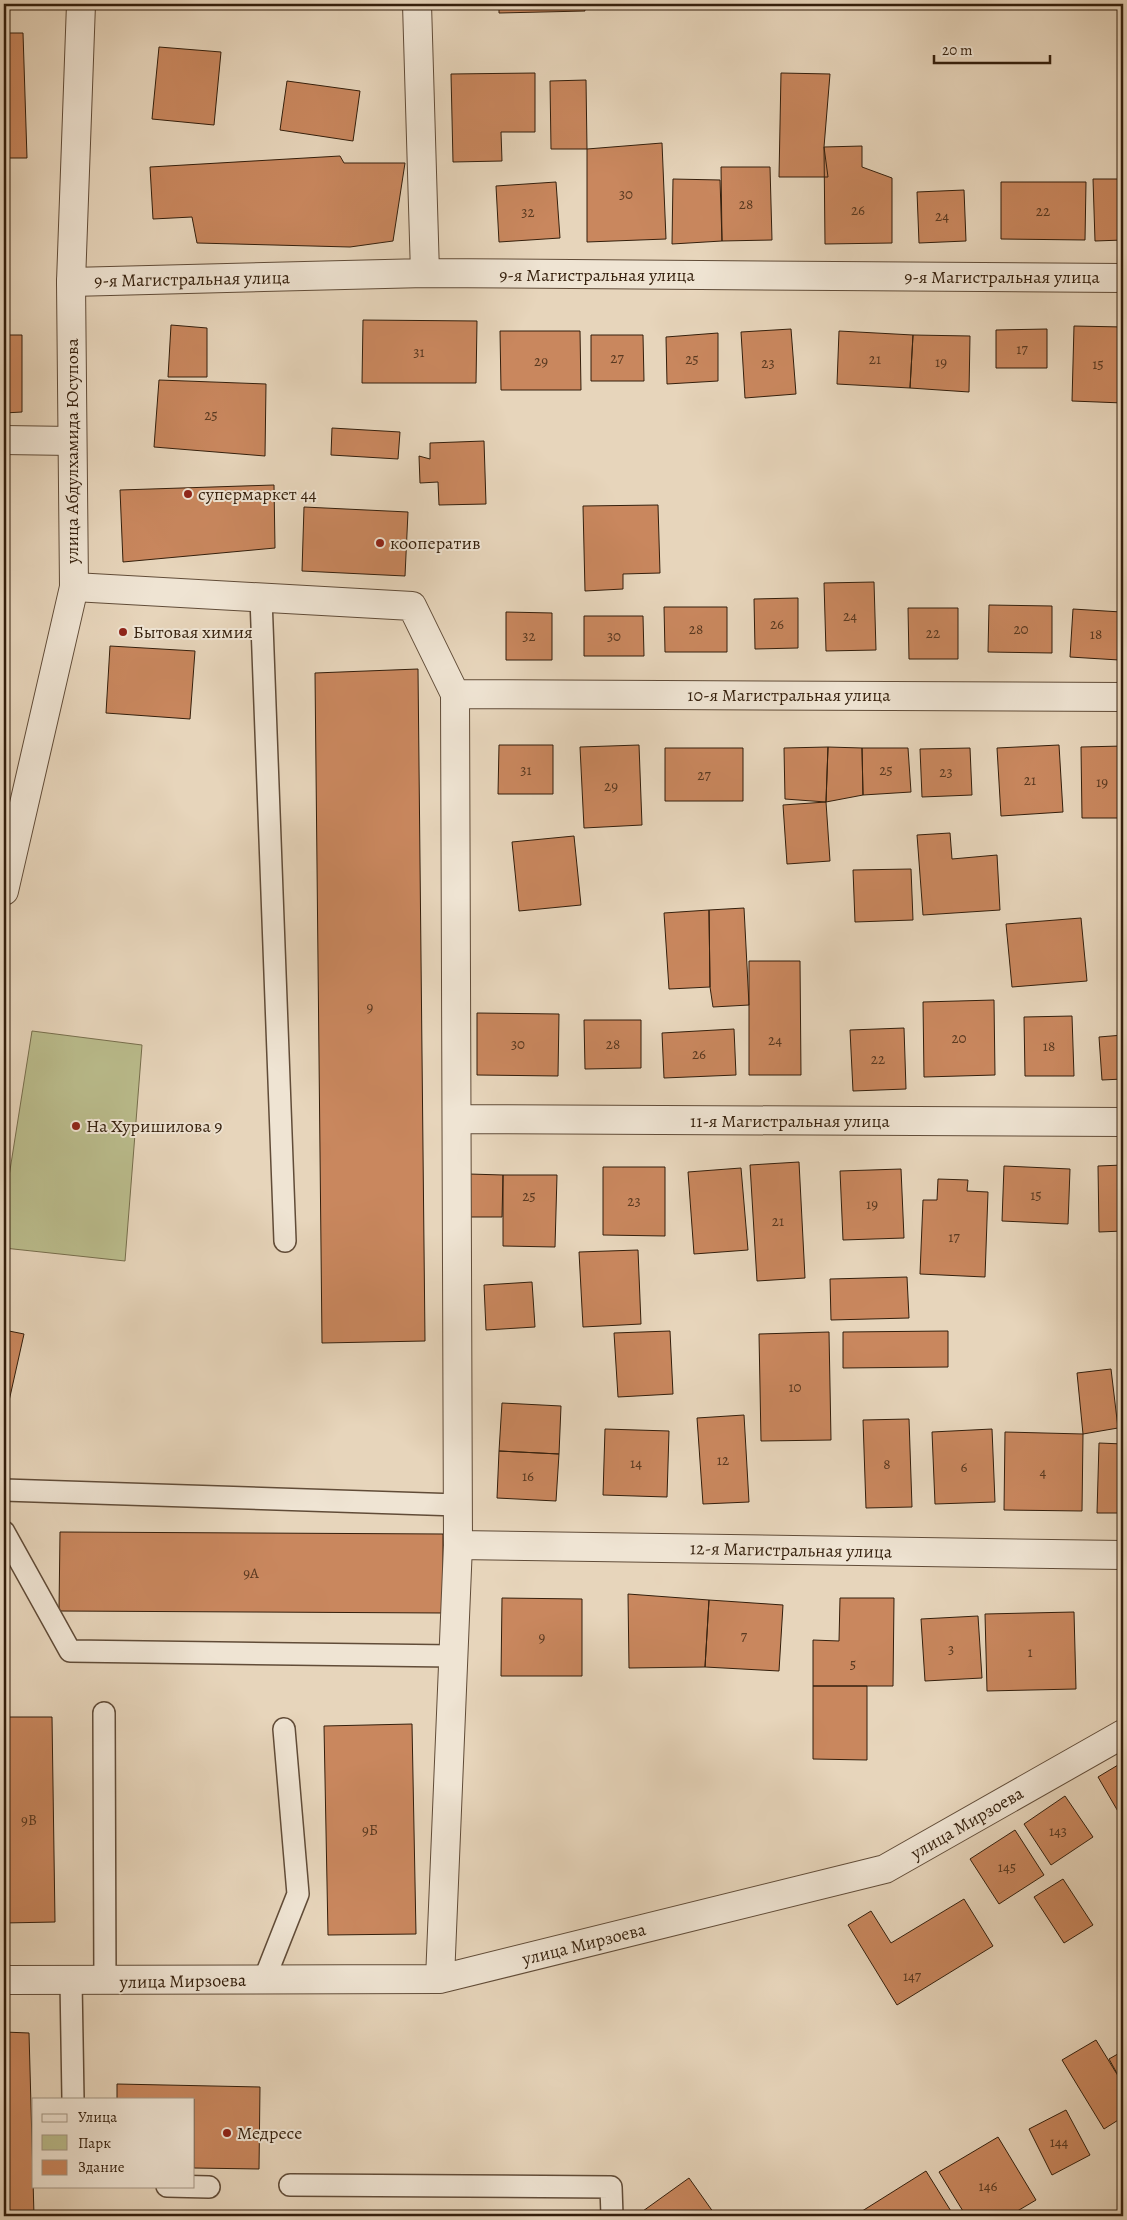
<svg xmlns="http://www.w3.org/2000/svg" width="1127" height="2220" font-family="Alegreya,serif">
  <style>
    .green { fill: #babc8c; stroke: #776e4c }
    .building { fill: #c9875e; stroke: #341f0c }
    .lines { fill: none; stroke-linecap: round; stroke-linejoin: round }
    .service-casing { stroke: #614c38; stroke-width: 24 }
    .minor-casing { stroke: #614c38; stroke-width: 30 }
    .tertiary-casing { stroke: #614c38; stroke-width: 30 }
    .service { stroke: #efe4d3; stroke-width: 21 }
    .minor { stroke: #efe4d3; stroke-width: 28 }
    .tertiary { stroke: #efe4d3; stroke-width: 28 }
    .poi-dot { fill: #8f2418; stroke: #efe4d3; stroke-width: 2 }
    .labels { text-anchor: middle; stroke-width: 4; stroke-linejoin: round; paint-order: stroke }
    .number-label { font-size: 15px; fill: #593920 }
    .street-label { font-size: 18px; fill: #341f0c; stroke: #efe4d3 }
    .poi-label { font-size: 18px; fill: #341f0c; stroke: #efe4d3; text-anchor: start }
  </style>
  <rect width="100%" height="100%" fill="#e7d5bb"/>
  <filter id="stains"><feTurbulence type="fractalNoise" baseFrequency=".004" numOctaves="4"/><feColorMatrix values="0 0 0 0 .2 0 0 0 0 .09 0 0 0 0 .02 0 0 0 .5 -.17"/></filter>
  <radialGradient id="worn" r=".72"><stop offset=".6" stop-color="#630" stop-opacity="0"/><stop offset="1" stop-color="#630" stop-opacity=".3"/></radialGradient>
  <!-- green -->
  <path class="green" d="M32 1031 142 1045 125 1261 4 1248V1208Z"/>
  <!-- building -->
  <path class="building" d="M499 4H584L585 11 499 13Z
    M4 33H23L27 158H4Z
    M159 47 221 52 214 125 152 119Z
    M535 73V132H501L502 161 453 162 451 74Z
    M781 73 830 74 824 147 828 177H779Z
    M586 80 587 149H551L550 81Z
    M287 81 360 91 353 141 280 130Z
    M662 143 666 239 587 242V149Z
    M862 146V167L892 178V243L825 244 824 147Z
    M340 156 344 163H405L393 241 350 247 197 243 192 217 153 219 150 167Z
    M721 167H770L772 240 722 241Z
    M673 179 720 180 722 241 672 244Z
    M1093 179H1123V240L1095 241Z
    M556 182 560 238 499 242 496 186Z
    M1001 182H1086L1085 240 1001 239Z
    M964 190 966 241 919 243 917 192Z
    M363 320 477 321 476 383H362Z
    M171 325 207 328V377H168Z
    M1074 326 1123 327V403L1072 401Z
    M791 329 796 394 745 398 741 332Z
    M1047 329V368H996V330Z
    M500 331H580L581 390H501Z
    M839 331 913 335 910 388 837 384Z
    M718 333V381L667 384 666 337Z
    M4 335H22V412L4 413Z
    M591 335H643L644 381H591Z
    M913 335 970 336 969 392 910 388Z
    M159 380 266 384 265 456 154 447Z
    M332 428 400 432 398 459 331 455Z
    M484 441 486 504 439 505 438 482 420 483 419 456 430 459V443Z
    M274 485 275 548 123 562 120 490Z
    M658 505 660 573 623 574V589L585 591 583 506Z
    M304 507 408 512 405 576 302 571Z
    M874 582 876 650 826 651 824 583Z
    M798 598V648L755 649 754 599Z
    M989 605 1052 606V653L988 652Z
    M664 607H727V652H665Z
    M908 608H958V659H909Z
    M1073 609 1121 612 1119 660 1070 657Z
    M506 612 552 613V660H506Z
    M584 616H643L644 656H584Z
    M110 646 195 651 190 719 106 713Z
    M418 669 425 1341 322 1343 315 673Z
    M499 745H553V794H498Z
    M639 745 642 825 584 828 580 747Z
    M1059 745 1063 812 1001 816 997 748Z
    M1123 746V818H1082L1081 747Z
    M828 747 862 748 863 795 826 802Z
    M828 747 826 802 785 799 784 748Z
    M665 748H743V801H665Z
    M862 748H908L911 792 863 795Z
    M970 748 972 795 922 797 920 749Z
    M826 802 830 861 787 864 783 805Z
    M950 833 952 859 997 855 1000 910 923 915 917 835Z
    M574 836 581 905 519 911 512 842Z
    M911 869 913 920 855 922 853 870Z
    M744 908 749 1005 713 1007 710 987 709 910Z
    M709 910 710 987 669 989 664 913Z
    M1081 918 1087 981 1012 987 1006 924Z
    M749 961H800L801 1075H749Z
    M994 1000 995 1075 924 1077 923 1002Z
    M477 1013 559 1014 558 1076 477 1075Z
    M1072 1016 1074 1076H1025L1024 1017Z
    M584 1020H641V1068L585 1069Z
    M904 1028 906 1089 853 1091 850 1030Z
    M734 1029 736 1075 664 1078 662 1033Z
    M1123 1035V1079L1102 1080 1099 1037Z
    M799 1162 805 1278 757 1281 750 1165Z
    M1123 1165V1231L1099 1232 1098 1166Z
    M1004 1166 1070 1169 1068 1224 1002 1221Z
    M603 1167H665V1236L603 1235Z
    M741 1168 748 1250 694 1254 688 1172Z
    M901 1169 904 1238 843 1240 840 1171Z
    M469 1174 503 1175 502 1217H468Z
    M503 1175H557L555 1247 503 1246Z
    M938 1179 968 1180 967 1191 988 1192 985 1277 920 1274 923 1200H937Z
    M638 1250 641 1324 583 1327 579 1252Z
    M907 1277 909 1318 831 1320 830 1279Z
    M532 1282 535 1327 486 1330 484 1285Z
    M4 1330 24 1334 7 1410 4 1409Z
    M670 1331 673 1394 618 1397 614 1333Z
    M948 1331V1367L843 1368V1332Z
    M829 1332 831 1440 761 1441 759 1334Z
    M1111 1369 1118 1428 1083 1434 1077 1373Z
    M502 1403 561 1406 559 1454 499 1451Z
    M744 1415 749 1502 703 1504 697 1418Z
    M909 1419 912 1507 866 1508 863 1420Z
    M605 1429 669 1431 667 1497 603 1495Z
    M992 1429 995 1502 935 1504 932 1432Z
    M1005 1432 1083 1434 1082 1511 1004 1510Z
    M1099 1443 1123 1444V1513H1097Z
    M499 1451 559 1454 556 1501 497 1498Z
    M60 1532 443 1534V1613L59 1611Z
    M628 1594 709 1600 705 1667 629 1668Z
    M502 1598 582 1599V1676H501Z
    M840 1598H894L893 1686H813V1640L839 1641Z
    M709 1600 783 1605 779 1671 705 1667Z
    M1074 1612 1076 1689 987 1691 985 1614Z
    M978 1616 982 1678 925 1681 921 1619Z
    M813 1686H867V1760L813 1759Z
    M4 1717H52L55 1922 4 1923Z
    M412 1724 416 1934 328 1935 324 1726Z
    M1123 1762V1820L1098 1777Z
    M1065 1796 1093 1837 1051 1865 1024 1824Z
    M1015 1830 1044 1875 999 1904 970 1859Z
    M1063 1879 1093 1925 1064 1943 1034 1897Z
    M964 1899 993 1946 897 2005 848 1925 871 1911 891 1943Z
    M4 2032 29 2033 34 2216H4Z
    M1096 2040 1123 2084V2117L1104 2129 1062 2060Z
    M1123 2051V2084L1109 2059Z
    M117 2084 260 2087 259 2169 194 2168V2099H117Z
    M1066 2110 1090 2155 1052 2175 1029 2129Z
    M998 2137 1036 2200 1009 2216H966L939 2172Z
    M926 2171 954 2216H862L859 2213Z
    M689 2178 716 2216H636Z
    M54 2212 190 2216H54Z
    M587 2214V2216H292V2215Z"/>
  <g class="lines">
    <!-- service casing -->
    <g class="service-casing">
      <path id="service" d="M261 598 285 1241
        M4 1490 458 1505
        M4 1532 70 1651 454 1656
        M104 1713 105 1982
        M264 1980 298 1894 284 1729
        M71 1981 73 2099
        M290 2185 611 2187 612 2216
        M167 2186 209 2187"/>
    </g>
    <!-- minor casing -->
    <g class="minor-casing">
      <path id="minor" d="M417 4 425 273
        M71 282 425 273 1123 278
        M4 440 72 441
        M74 587 412 606 455 694 458 1545 440 1979
        M455 694 1123 697
        M457 1119 1123 1122
        M458 1545 1123 1555
        M4 1980 440 1979 885 1869 1123 1734"/>
    </g>
    <!-- tertiary casing -->
    <g class="tertiary-casing">
      <path id="tertiary" d="M4 891 74 587 71 282 81 4"/>
    </g>
    <!-- service -->
    <use href="#service" class="service"/>
    <!-- minor -->
    <use href="#minor" class="minor"/>
    <!-- tertiary -->
    <use href="#tertiary" class="tertiary"/>
  </g>
  <!-- markers -->
  <g class="poi-dot">
    <circle cx="188" cy="494" r="5"/>
    <circle cx="380" cy="543" r="5"/>
    <circle cx="123" cy="632" r="5"/>
    <circle cx="76" cy="1126" r="5"/>
    <circle cx="227" cy="2133" r="5"/>
  </g>
  <g class="labels">
    <!-- number labels -->
    <g class="number-label">
      <text x="626" y="199">30</text>
      <text x="746" y="209">28</text>
      <text x="858" y="215">26</text>
      <text x="1043" y="216">22</text>
      <text x="528" y="217">32</text>
      <text x="942" y="221">24</text>
      <text x="1022" y="354">17</text>
      <text x="419" y="357">31</text>
      <text x="617" y="363">27</text>
      <text x="692" y="364">25</text>
      <text x="875" y="364">21</text>
      <text x="541" y="366">29</text>
      <text x="941" y="367">19</text>
      <text x="768" y="368">23</text>
      <text x="1098" y="369">15</text>
      <text x="211" y="420">25</text>
      <text x="850" y="621">24</text>
      <text x="777" y="629">26</text>
      <text x="696" y="634">28</text>
      <text x="1021" y="634">20</text>
      <text x="933" y="638">22</text>
      <text x="1096" y="639">18</text>
      <text x="529" y="641">32</text>
      <text x="614" y="641">30</text>
      <text x="526" y="775">31</text>
      <text x="886" y="775">25</text>
      <text x="946" y="777">23</text>
      <text x="704" y="780">27</text>
      <text x="1030" y="785">21</text>
      <text x="1102" y="787">19</text>
      <text x="611" y="791">29</text>
      <text x="370" y="1012">9</text>
      <text x="959" y="1043">20</text>
      <text x="775" y="1045">24</text>
      <text x="518" y="1049">30</text>
      <text x="613" y="1049">28</text>
      <text x="1049" y="1051">18</text>
      <text x="699" y="1059">26</text>
      <text x="878" y="1064">22</text>
      <text x="1036" y="1200">15</text>
      <text x="529" y="1201">25</text>
      <text x="634" y="1206">23</text>
      <text x="872" y="1209">19</text>
      <text x="778" y="1226">21</text>
      <text x="954" y="1242">17</text>
      <text x="795" y="1392">10</text>
      <text x="723" y="1465">12</text>
      <text x="636" y="1468">14</text>
      <text x="887" y="1469">8</text>
      <text x="964" y="1472">6</text>
      <text x="1043" y="1477">4</text>
      <text x="528" y="1481">16</text>
      <text x="251" y="1578">9А</text>
      <text x="744" y="1641">7</text>
      <text x="542" y="1642">9</text>
      <text x="951" y="1654">3</text>
      <text x="1030" y="1657">1</text>
      <text x="853" y="1669">5</text>
      <text x="29" y="1825">9В</text>
      <text x="370" y="1835">9Б</text>
      <text x="1058" y="1836">143</text>
      <text x="1007" y="1872">145</text>
      <text x="912" y="1981">147</text>
      <text x="1059" y="2147">144</text>
      <text x="988" y="2191">146</text>
    </g>
    <!-- street labels -->
    <g class="street-label">
      <text x="597" y="281">9-я Магистральная улица</text>
      <text x="1002" y="283">9-я Магистральная улица</text>
      <text transform="translate(192 279) rotate(-1)" y="6">9-я Магистральная улица</text>
      <text transform="translate(72 451) rotate(-90)" y="6">улица Абдулхамида Юсупова</text>
      <text x="789" y="701">10-я Магистральная улица</text>
      <text x="790" y="1127">11-я Магистральная улица</text>
      <text transform="translate(791 1550) rotate(1)" y="6">12-я Магистральная улица</text>
      <text transform="translate(967 1823) rotate(-30)" y="6">улица Мирзоева</text>
      <text transform="translate(584 1944) rotate(-14)" y="6">улица Мирзоева</text>
      <text transform="translate(183 1981) rotate(-1)" y="6">улица Мирзоева</text>
    </g>
    <!-- poi labels -->
    <g class="poi-label">
      <text x="198" y="500">супермаркет 44</text>
      <text x="390" y="549">кооператив</text>
      <text x="133" y="638">Бытовая химия</text>
      <text x="86" y="1132">На Хуришилова 9</text>
      <text x="237" y="2139">Медресе</text>
    </g>
  </g>
  <!-- margin -->
  <rect width="1127" height="2220" fill="none" stroke="#e7d5bb" stroke-width="20"/>
  <rect x="5" y="5" width="1117" height="2210" fill="none" stroke="#341f0c" stroke-width="2.5"/>
  <rect x="10" y="10" width="1107" height="2200" fill="none" stroke="#341f0c"/>
  <!-- legend -->
  <rect x="32" y="2098" width="162" height="90" fill="#efe4d3" stroke="#a49583"/>
  <rect x="42" y="2114" width="25" height="8" fill="#efe4d3" stroke="#a49583"/>
  <text x="78" y="2122" font-size="15" fill="#341f0c">Улица</text>
  <rect x="42" y="2135" width="25" height="15" fill="#babc8c" stroke="#a49583"/>
  <text x="78" y="2148" font-size="15" fill="#341f0c">Парк</text>
  <rect x="42" y="2160" width="25" height="15" fill="#c9875e" stroke="#a49583"/>
  <text x="78" y="2172" font-size="15" fill="#341f0c">Здание</text>
  <!-- scale -->
  <path d="M934 55v8h116v-8" fill="none" stroke="#341f0c" stroke-width="2.5"/>
  <text x="942" y="55" font-size="15" fill="#341f0c" stroke="#efe4d3" stroke-width="4" paint-order="stroke">20 m</text>
  <rect width="100%" height="100%" filter="url(#stains)"/>
  <rect width="100%" height="100%" fill="url(#worn)"/>
</svg>
